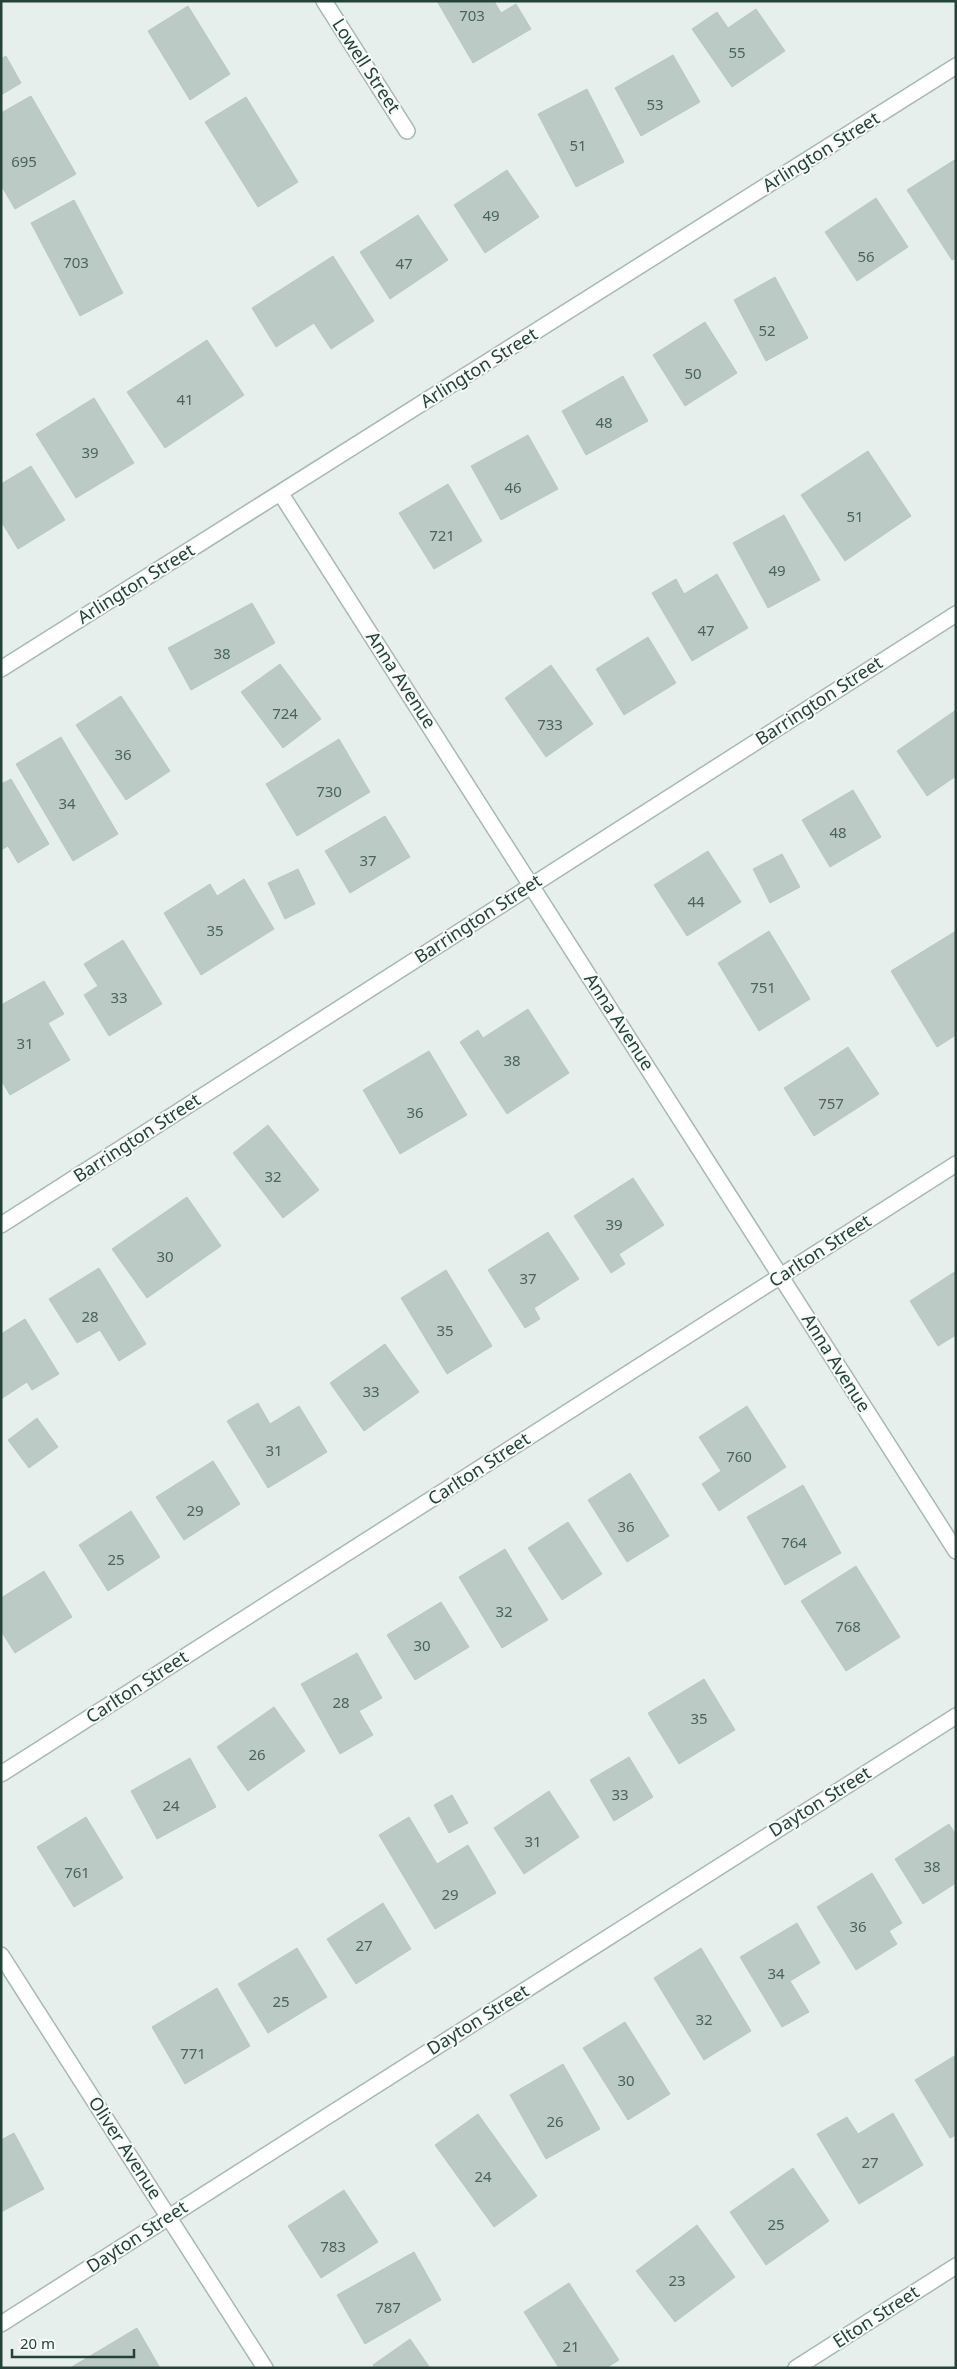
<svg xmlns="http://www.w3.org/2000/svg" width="957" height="2369" font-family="'Noto Sans',sans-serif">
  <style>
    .building { fill: #bbcac4; stroke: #b8c9c2 }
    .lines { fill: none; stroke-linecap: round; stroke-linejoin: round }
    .street-casing { stroke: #a8b8b2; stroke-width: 18 }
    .street { stroke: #fff; stroke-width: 15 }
    .labels { text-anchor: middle; stroke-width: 4; stroke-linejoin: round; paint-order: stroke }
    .number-label { font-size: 15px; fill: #4a645c }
    .street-label { font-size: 18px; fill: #24423a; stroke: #f7fbf9 }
  </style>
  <rect width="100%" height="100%" fill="#e6efeb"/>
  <!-- building -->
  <path class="building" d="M437 1H494L501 13 516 4 531 29 473 63Z
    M188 6 230 74 190 100 148 31Z
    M756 9 785 51 732 87 692 29 717 12 728 28Z
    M673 55 700 102 641 136 615 88Z
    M6 56 21 83 1 95V59Z
    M587 89 624 162 576 187 538 114Z
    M31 96 76 174 15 209 1 185V113Z
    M246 97 298 182 258 207 205 122Z
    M956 159V258L952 260 907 190Z
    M507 170 539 217 485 253 454 205Z
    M876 198 908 247 857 281 825 232Z
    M74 200 123 293 80 316 31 223Z
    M418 215 448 260 390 299 360 252Z
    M333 256 374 321 331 349 314 323 276 347 252 308Z
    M775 277 808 338 766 361 734 300Z
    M705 322 737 373 685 406 653 355Z
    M207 340 244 395 165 448 127 392Z
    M623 376 648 421 586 455 562 411Z
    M94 398 134 463 76 498 36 434Z
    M528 435 558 489 501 520 471 466Z
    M868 451 911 516 845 561 801 495Z
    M31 466 65 520 18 549 1 521V484Z
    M448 484 482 541 434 569 399 513Z
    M784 515 820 580 768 608 733 543Z
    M717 574 748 628 692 661 652 593 676 579 684 594Z
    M252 603 275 643 191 690 168 648Z
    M648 637 676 683 624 715 596 669Z
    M280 664 321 719 283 748 241 692Z
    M551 665 593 724 546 757 505 698Z
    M121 696 170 771 126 800 76 725Z
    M956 710V776L927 796 897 751Z
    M61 737 118 834 73 861 16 764Z
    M339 739 370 792 297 836 266 784Z
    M11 779 49 844 18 863 8 846 1 850V784Z
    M853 790 881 837 830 867 802 820Z
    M385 816 410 857 350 893 325 851Z
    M708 851 741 902 687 936 654 885Z
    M782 854 800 887 770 903 753 869Z
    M298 869 315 904 285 919 268 883Z
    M244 879 274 929 201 975 164 913 210 884 217 896Z
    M769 931 810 999 759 1031 718 963Z
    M956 931V1035L937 1047 891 971Z
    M123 940 162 1004 109 1036 84 995 98 986 84 964Z
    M44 981 64 1014 48 1023 70 1060 10 1095 1 1080V1005Z
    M528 1009 569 1073 507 1114 460 1042 478 1030 483 1038Z
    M848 1047 879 1094 814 1136 784 1088Z
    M429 1051 467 1115 400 1154 363 1090Z
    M268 1125 319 1190 283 1218 233 1153Z
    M633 1178 664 1225 619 1254 625 1264 611 1273 574 1216Z
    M187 1197 221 1246 147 1298 112 1249Z
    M548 1232 579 1279 534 1308 540 1319 525 1328 488 1270Z
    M99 1268 146 1344 119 1361 100 1330 77 1343 49 1299Z
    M446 1270 492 1346 447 1374 401 1298Z
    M956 1271V1335L938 1346 910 1301Z
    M25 1319 59 1374 32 1390 27 1382 1 1399V1334Z
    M385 1344 419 1392 364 1431 330 1383Z
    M258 1403 270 1424 299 1406 327 1452 268 1488 227 1421Z
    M747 1406 786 1467 719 1511 702 1484 721 1471 699 1437Z
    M37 1418 58 1447 29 1468 8 1440Z
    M213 1461 240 1504 184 1540 156 1497Z
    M630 1473 669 1536 627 1562 588 1500Z
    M803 1485 841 1553 785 1585 747 1517Z
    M131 1511 160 1557 108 1591 79 1545Z
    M568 1522 602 1574 562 1600 528 1548Z
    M505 1549 548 1620 502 1648 459 1577Z
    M856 1566 900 1637 846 1671 801 1601Z
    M44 1571 72 1617 15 1653 1 1631V1598Z
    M441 1602 469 1647 415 1680 387 1635Z
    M357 1653 382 1698 359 1711 373 1735 340 1754 301 1684Z
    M704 1679 735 1730 679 1764 648 1713Z
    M274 1707 305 1751 248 1791 217 1747Z
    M629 1757 653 1797 614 1821 590 1780Z
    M190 1758 216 1807 157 1839 131 1791Z
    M549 1791 579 1837 524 1874 494 1828Z
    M452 1795 468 1823 449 1833 434 1805Z
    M86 1817 123 1878 74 1907 37 1847Z
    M409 1817 437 1864 468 1845 496 1893 435 1929 379 1835Z
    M949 1824 956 1835V1883L923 1904 895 1859Z
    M872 1873 902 1923 889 1931 897 1944 856 1970 817 1907Z
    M383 1903 411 1949 356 1984 327 1939Z
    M797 1923 820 1963 790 1981 809 2012 782 2027 740 1957Z
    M297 1948 327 1997 268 2033 238 1984Z
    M701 1948 751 2031 704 2060 654 1978Z
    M217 1988 250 2046 185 2084 152 2027Z
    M625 2022 670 2094 628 2120 583 2048Z
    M956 2055V2135L950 2138 915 2080Z
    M563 2064 600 2129 546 2159 510 2095Z
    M893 2113 923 2165 859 2204 817 2134 847 2117 858 2134Z
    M478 2114 537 2196 494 2227 435 2145Z
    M14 2133 44 2189 1 2212V2140Z
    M793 2168 829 2221 766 2265 730 2212Z
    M344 2190 378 2242 321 2278 288 2226Z
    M697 2225 735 2277 675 2322 636 2271Z
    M414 2252 441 2300 365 2344 337 2295Z
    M569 2283 619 2360 606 2368H559L524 2312Z
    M137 2328 160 2368H70Z
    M410 2339 430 2368H375L373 2365Z"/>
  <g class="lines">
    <!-- street casing -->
    <g class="street-casing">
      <path id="street" d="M324 1 407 131
        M281 494 956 1551
        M1 669 956 66
        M1 1225 956 614
        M1 1774 956 1164
        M1 1955 265 2368
        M1 2324 956 1716
        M796 2368 956 2266"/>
    </g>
    <!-- street -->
    <use href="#street" class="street"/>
  </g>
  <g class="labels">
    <!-- number labels -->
    <g class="number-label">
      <text x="472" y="21">703</text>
      <text x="737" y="58">55</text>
      <text x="655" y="110">53</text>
      <text x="578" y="151">51</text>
      <text x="24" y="167">695</text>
      <text x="491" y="221">49</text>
      <text x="866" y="262">56</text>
      <text x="76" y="268">703</text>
      <text x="404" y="269">47</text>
      <text x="767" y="336">52</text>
      <text x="693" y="379">50</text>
      <text x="185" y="405">41</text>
      <text x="604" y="428">48</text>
      <text x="90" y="458">39</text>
      <text x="513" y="493">46</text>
      <text x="855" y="522">51</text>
      <text x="442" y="541">721</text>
      <text x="777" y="576">49</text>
      <text x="706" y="636">47</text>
      <text x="222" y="659">38</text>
      <text x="285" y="719">724</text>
      <text x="550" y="730">733</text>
      <text x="123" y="760">36</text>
      <text x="329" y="797">730</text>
      <text x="67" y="809">34</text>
      <text x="838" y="838">48</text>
      <text x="368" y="866">37</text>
      <text x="696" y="907">44</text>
      <text x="215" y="936">35</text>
      <text x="763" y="993">751</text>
      <text x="119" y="1003">33</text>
      <text x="25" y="1049">31</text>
      <text x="512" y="1066">38</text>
      <text x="831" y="1109">757</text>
      <text x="415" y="1118">36</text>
      <text x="273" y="1182">32</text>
      <text x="614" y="1230">39</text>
      <text x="165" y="1262">30</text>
      <text x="528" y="1284">37</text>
      <text x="90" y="1322">28</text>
      <text x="445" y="1336">35</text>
      <text x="371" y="1397">33</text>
      <text x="274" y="1456">31</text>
      <text x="739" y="1462">760</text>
      <text x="195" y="1516">29</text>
      <text x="626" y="1532">36</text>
      <text x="794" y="1548">764</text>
      <text x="116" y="1565">25</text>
      <text x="504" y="1617">32</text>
      <text x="848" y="1632">768</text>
      <text x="422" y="1651">30</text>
      <text x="341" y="1708">28</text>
      <text x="699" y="1724">35</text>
      <text x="257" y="1760">26</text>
      <text x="620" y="1800">33</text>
      <text x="171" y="1811">24</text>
      <text x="533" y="1847">31</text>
      <text x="932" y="1872">38</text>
      <text x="77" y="1878">761</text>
      <text x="450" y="1900">29</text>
      <text x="858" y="1932">36</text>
      <text x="364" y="1951">27</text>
      <text x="776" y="1979">34</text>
      <text x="281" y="2007">25</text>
      <text x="704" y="2025">32</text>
      <text x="193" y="2059">771</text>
      <text x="626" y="2086">30</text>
      <text x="555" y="2127">26</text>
      <text x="870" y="2168">27</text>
      <text x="483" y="2182">24</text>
      <text x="776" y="2230">25</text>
      <text x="333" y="2252">783</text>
      <text x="677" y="2286">23</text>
      <text x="388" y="2313">787</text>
      <text x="571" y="2352">21</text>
    </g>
    <!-- street labels -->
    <g class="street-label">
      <text transform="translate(366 66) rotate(57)" y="6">Lowell Street</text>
      <text transform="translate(821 152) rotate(-32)" y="6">Arlington Street</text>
      <text transform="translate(479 368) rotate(-32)" y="6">Arlington Street</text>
      <text transform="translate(136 584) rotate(-32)" y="6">Arlington Street</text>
      <text transform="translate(401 680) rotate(57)" y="6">Anna Avenue</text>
      <text transform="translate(819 701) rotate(-33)" y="6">Barrington Street</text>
      <text transform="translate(478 919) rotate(-33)" y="6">Barrington Street</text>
      <text transform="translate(619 1022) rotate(57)" y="6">Anna Avenue</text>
      <text transform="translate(137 1138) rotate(-33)" y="6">Barrington Street</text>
      <text transform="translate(820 1251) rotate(-33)" y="6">Carlton Street</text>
      <text transform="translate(836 1363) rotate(58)" y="6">Anna Avenue</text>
      <text transform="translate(479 1469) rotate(-33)" y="6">Carlton Street</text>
      <text transform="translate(137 1687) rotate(-33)" y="6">Carlton Street</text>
      <text transform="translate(820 1802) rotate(-32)" y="6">Dayton Street</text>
      <text transform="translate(478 2020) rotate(-32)" y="6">Dayton Street</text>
      <text transform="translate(125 2148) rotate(57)" y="6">Oliver Avenue</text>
      <text transform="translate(137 2237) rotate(-33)" y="6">Dayton Street</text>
      <text transform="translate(876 2317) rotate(-33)" y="6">Elton Street</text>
    </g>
  </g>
  <!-- border -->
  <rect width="957" height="2369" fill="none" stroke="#24423a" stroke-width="5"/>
  <!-- scale -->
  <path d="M12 2349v8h122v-8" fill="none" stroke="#24423a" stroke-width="2.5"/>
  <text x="20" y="2349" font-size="15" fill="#24423a" stroke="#f7fbf9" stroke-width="4" paint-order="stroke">20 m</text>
</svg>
